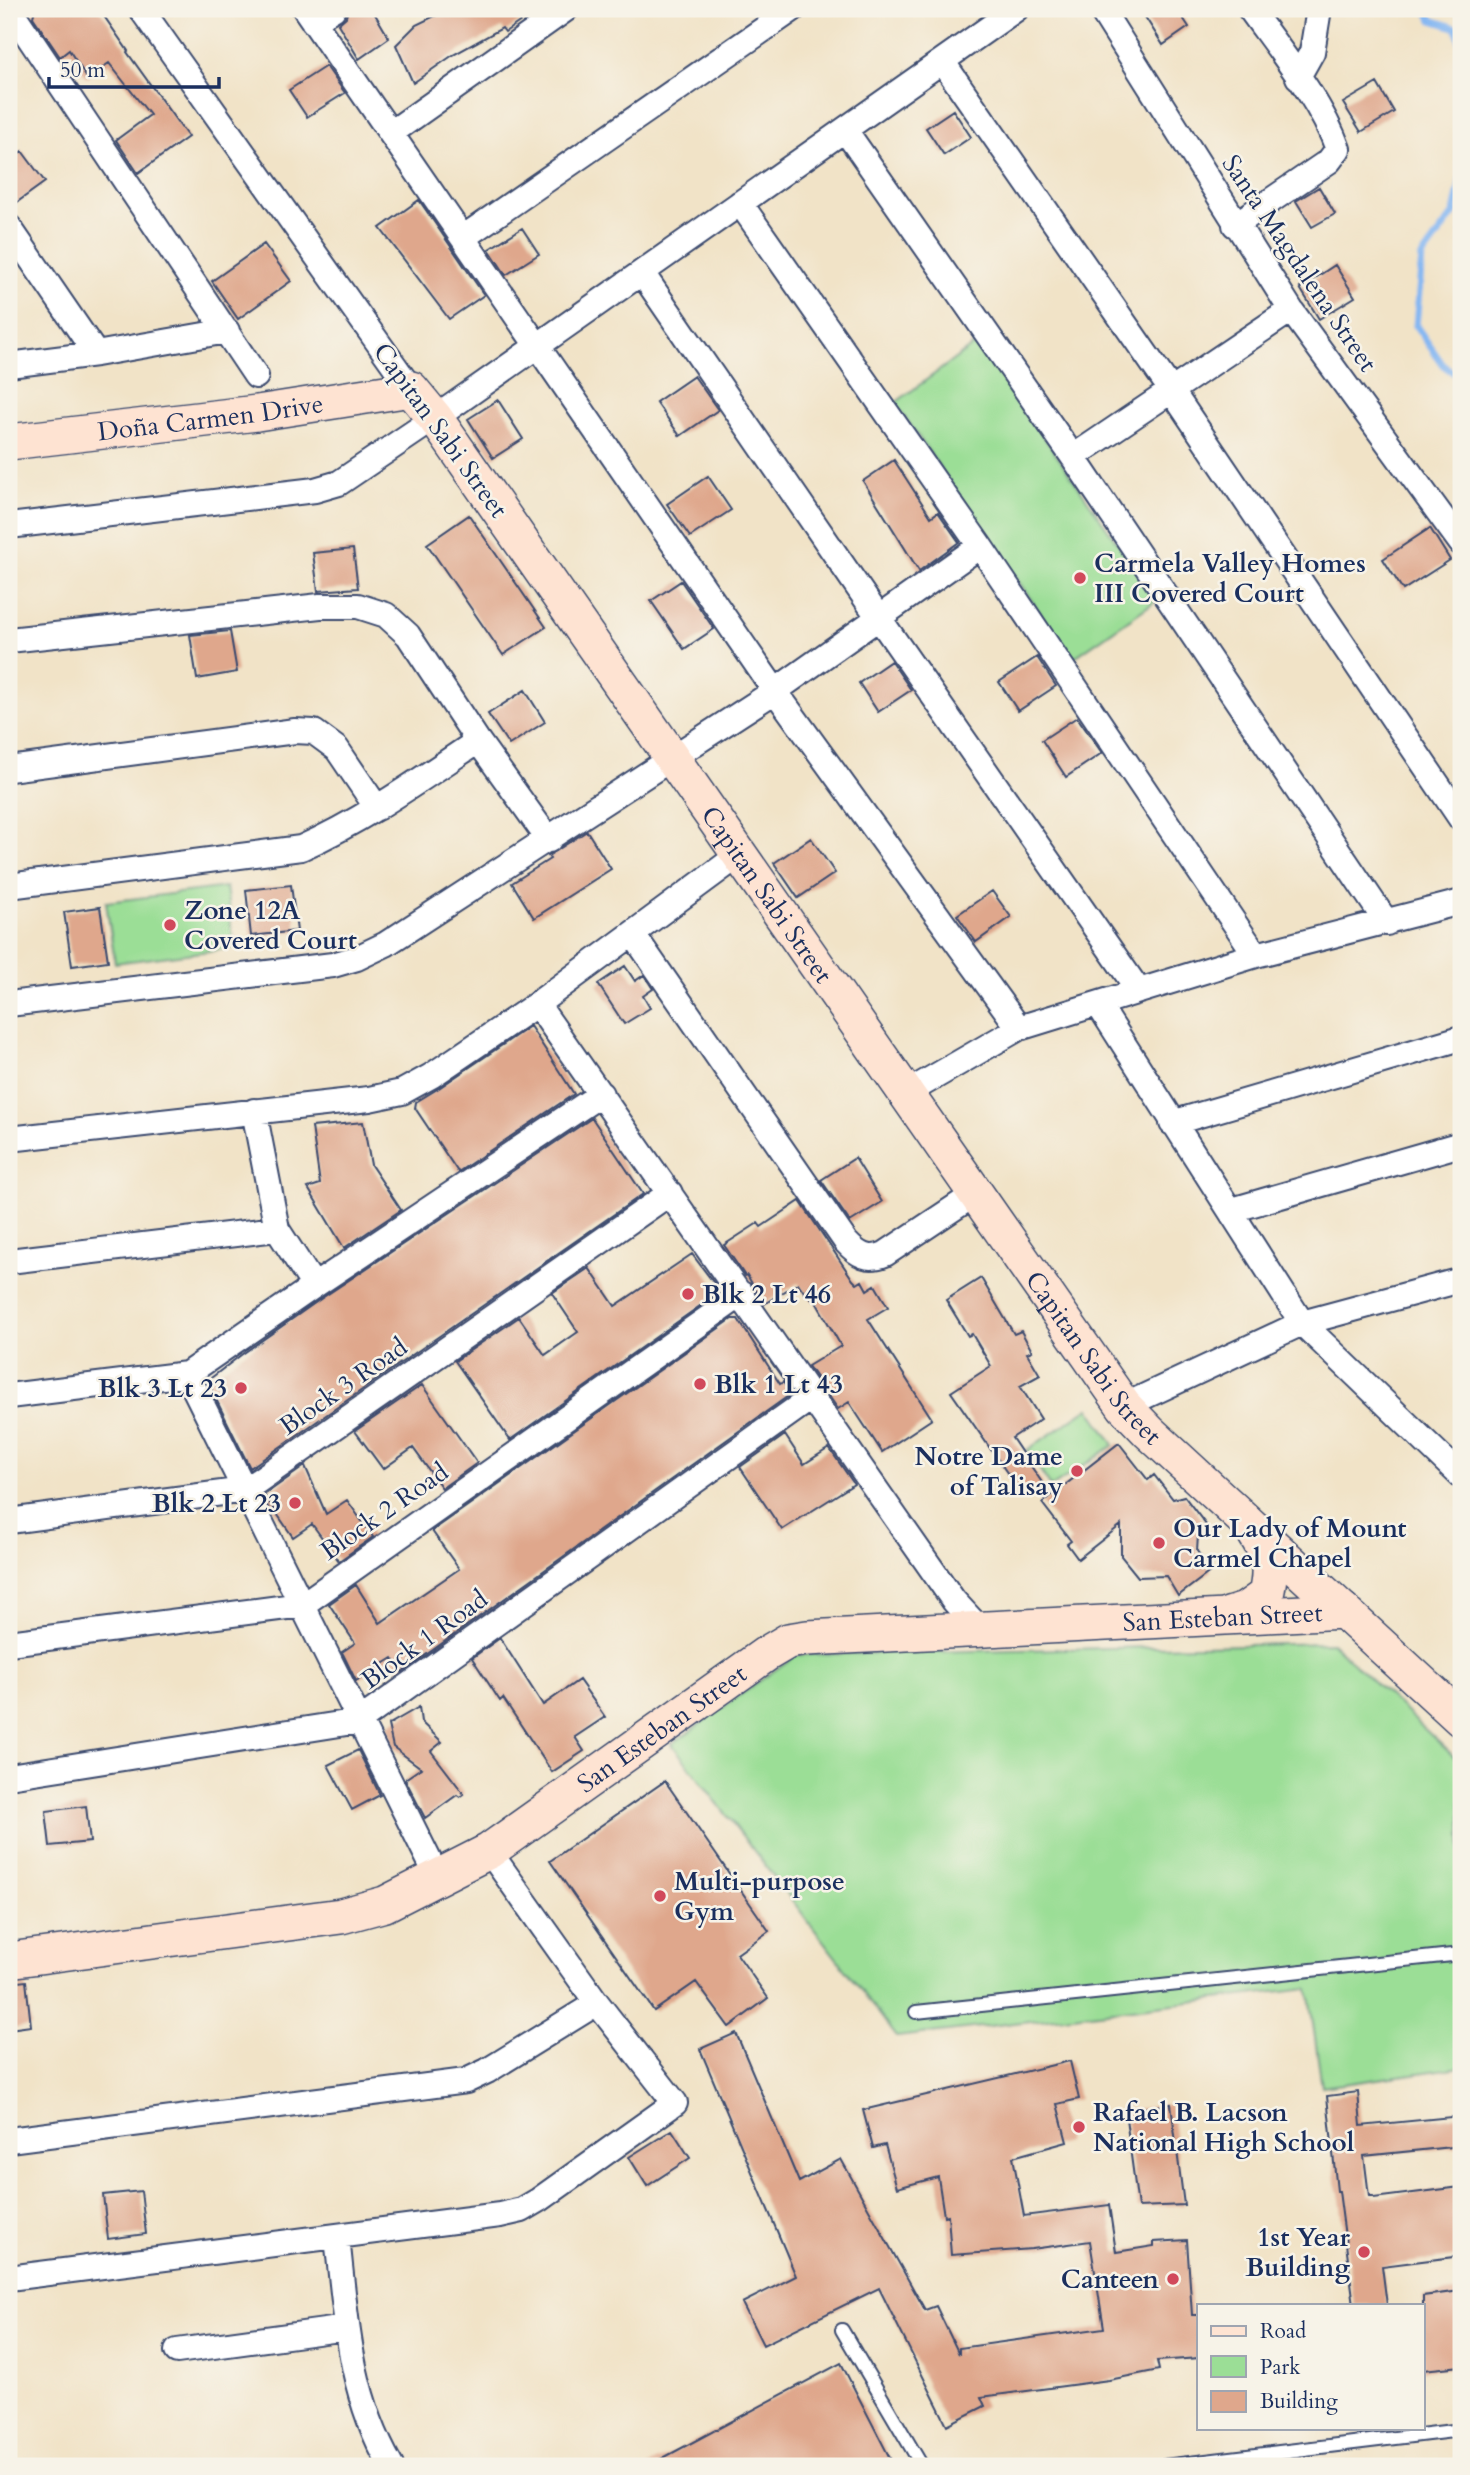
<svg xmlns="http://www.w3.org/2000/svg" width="1470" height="2475" font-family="Cardo,serif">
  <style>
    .green { fill: #9bde96; stroke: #5b867a; stroke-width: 2 }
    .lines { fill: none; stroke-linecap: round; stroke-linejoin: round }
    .stream { stroke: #85b7f2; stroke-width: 7 }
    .building { fill: #dfa78c }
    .lane-casing { stroke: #3b4a6e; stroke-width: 16 }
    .street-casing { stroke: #3b4a6e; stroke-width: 28 }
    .secondary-casing { stroke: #3b4a6e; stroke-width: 38 }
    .lane { stroke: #fff; stroke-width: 12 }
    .street { stroke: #fff; stroke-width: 24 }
    .secondary { stroke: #fee3d2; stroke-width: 35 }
    .poi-dot { fill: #d1495b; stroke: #f7f3e8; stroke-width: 2.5 }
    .labels { text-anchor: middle; stroke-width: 5; stroke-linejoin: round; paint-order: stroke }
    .street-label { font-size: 26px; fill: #1b2f5e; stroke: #f7f3e8 }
    .poi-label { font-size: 26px; font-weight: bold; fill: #1b2f5e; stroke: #f7f3e8; text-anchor: start }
  </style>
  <rect width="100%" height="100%" fill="#f7f3e8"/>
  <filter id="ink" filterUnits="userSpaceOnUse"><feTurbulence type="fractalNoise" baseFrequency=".0143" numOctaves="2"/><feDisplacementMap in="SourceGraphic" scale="14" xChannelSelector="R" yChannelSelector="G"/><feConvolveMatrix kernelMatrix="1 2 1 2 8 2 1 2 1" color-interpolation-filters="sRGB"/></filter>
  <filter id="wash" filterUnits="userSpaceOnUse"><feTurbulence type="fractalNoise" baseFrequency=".00686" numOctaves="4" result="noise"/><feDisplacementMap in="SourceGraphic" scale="28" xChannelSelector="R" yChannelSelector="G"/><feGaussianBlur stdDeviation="1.57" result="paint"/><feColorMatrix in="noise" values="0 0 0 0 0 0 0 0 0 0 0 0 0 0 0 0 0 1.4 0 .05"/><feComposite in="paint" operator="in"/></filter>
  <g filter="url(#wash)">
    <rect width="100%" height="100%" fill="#f1e3c7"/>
    <!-- green -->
    <path class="green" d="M978 342 1157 600 1072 659 895 403Z
      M226 887 234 948 115 963 106 902Z
      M1089 1408 1114 1445 1051 1487 1027 1450Z
      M1332 1643 1461 1763V2067L1322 2087 1308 1988 897 2037 672 1744 796 1655Z"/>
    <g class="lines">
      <!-- stream -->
      <path class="stream" d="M1427 9 1432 20 1457 28 1461 45
        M1461 180 1454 213 1422 257 1416 326 1443 365 1461 378"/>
    </g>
    <g id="blocks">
      <!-- building -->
      <path class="building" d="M35 9H99L128 51 127 52 188 137 138 173 116 140 150 115 109 63 87 78 69 50 60 57 33 17Z
        M348 9H372L389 38 359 59 338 24 346 17Z
        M449 9H514L521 21 505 32 502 28 453 55 413 83 396 45 416 25Z
        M1140 9H1177L1189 27 1163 45Z
        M326 66 345 93 307 117 289 90Z
        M1377 83 1394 112 1361 132 1343 103Z
        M953 110 971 137 944 155 926 128Z
        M22 151 45 182 9 208V161Z
        M1319 187 1335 214 1312 227 1296 201Z
        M419 200 484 295 449 319 380 228Z
        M522 228 539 254 506 275 489 249Z
        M264 244 291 281 238 319 212 281Z
        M1335 265 1355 297 1319 319 1300 288Z
        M694 376 718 410 680 436 656 402Z
        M498 400 523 439 493 458 468 419Z
        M894 460 931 517 938 512 959 542 919 571 863 481Z
        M708 476 731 510 690 537 667 504Z
        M469 515 546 627 503 655 427 544Z
        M1430 528 1450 560 1403 590 1383 559Z
        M353 549 358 588 318 591 313 553Z
        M681 581 714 629 684 649 651 601Z
        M230 631 237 672 197 679 190 635Z
        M1037 657 1056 686 1018 711 999 682Z
        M891 661 911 690 878 712 859 683Z
        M525 690 545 722 509 745 488 714Z
        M1077 717 1102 753 1066 777 1042 740Z
        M587 831 611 869 534 918 512 883 550 859 548 856Z
        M811 838 835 873 798 898 774 863Z
        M291 885 297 931 251 936 246 890Z
        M992 891 1011 917 976 942 957 915Z
        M100 907 108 961 72 966 64 912Z
        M625 966 635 981 644 975 653 989 643 996 650 1008 624 1024 598 984Z
        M530 1026 574 1094 458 1172 415 1108 416 1102 439 1088Z
        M592 1118 643 1194 250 1468 207 1381 241 1355 322 1298Z
        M363 1122 371 1165 401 1210 344 1248 308 1188 320 1184 312 1127Z
        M855 1158 882 1202 850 1222 821 1180Z
        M800 1201 853 1280 857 1284 862 1281 867 1290 875 1285 888 1307 868 1319 932 1419 882 1452 849 1402 838 1409 808 1366 841 1346 815 1300 813 1301 808 1293 806 1295 798 1283 764 1304 747 1275 745 1276 724 1245 758 1223 761 1227Z
        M692 1254 716 1286 714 1296 510 1440 455 1361 519 1317 545 1355 578 1332 552 1293 589 1268 615 1306Z
        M981 1278 1014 1334 1021 1331 1032 1351 1027 1353 1040 1375 1020 1386 1041 1419 1012 1438 1043 1484 1024 1497 951 1392 991 1366 972 1334 968 1336 946 1300Z
        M732 1319H738L780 1384 783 1382 791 1394 402 1672 393 1658 356 1681 342 1652 355 1643 329 1604 356 1585 380 1623 459 1569 432 1531Z
        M422 1385 477 1463 442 1488 413 1448 383 1469 355 1431Z
        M785 1435 804 1464 829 1448 854 1484 782 1530 740 1467Z
        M1119 1443 1148 1480 1154 1475 1173 1499 1184 1496 1209 1529 1198 1535 1197 1551 1211 1571 1178 1596 1166 1576 1138 1577 1121 1556V1525L1078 1559 1067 1544 1071 1541 1042 1503Z
        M305 1466 326 1514 347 1500 373 1537 339 1561 312 1524 293 1537 264 1495Z
        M500 1638 543 1705 579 1680 605 1717 575 1737 584 1751 552 1772 503 1698 500 1701 472 1658Z
        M419 1707 421 1722 442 1742 431 1751 464 1794 460 1797 457 1795 425 1818 405 1779 421 1768 393 1747 388 1725Z
        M358 1750 380 1795 352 1810 328 1765Z
        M665 1781 769 1931 737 1954 768 1998 729 2027 696 1982 654 2011 550 1861Z
        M86 1806 90 1842 50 1846 46 1811Z
        M26 1981 31 2026 9 2029V1983Z
        M736 2033 799 2182 841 2159 925 2310 936 2306 959 2354V2348L1104 2328 1090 2241 1032 2249 951 2255 948 2215 944 2216 938 2177 897 2188 885 2145 873 2148 863 2110 1070 2061 1079 2099 1057 2104 1067 2142 1013 2157 1024 2216 1109 2205 1116 2252 1154 2246V2242L1187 2240 1192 2315H1199V2358L1157 2361 1159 2370 1109 2380 981 2397 985 2406 947 2425 879 2288 763 2345 742 2303 796 2276 700 2049Z
        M1358 2092 1361 2126 1461 2116V2146L1364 2156 1369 2196H1373L1374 2198 1461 2187V2256L1382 2266 1387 2305H1354L1339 2191H1337L1327 2096Z
        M1171 2104 1184 2205 1138 2207 1125 2111Z
        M672 2130 690 2158 647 2186 629 2157Z
        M141 2191 146 2234 108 2239 103 2195Z
        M1461 2291V2366L1423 2370V2296Z
        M841 2363 894 2466H648Z"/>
    </g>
  </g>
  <g filter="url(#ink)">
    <use href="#blocks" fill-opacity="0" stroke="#3b4a6e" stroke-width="2"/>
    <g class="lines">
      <!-- lane casing -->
      <g class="lane-casing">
        <path id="lane" d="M916 2012 1461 1954
          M842 2330 922 2466
          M1164 2466 1461 2430"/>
      </g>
      <!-- street casing -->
      <g class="street-casing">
        <path id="street" d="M10 9 256 376
          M141 9 411 389
          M305 9 775 691 1019 1028
          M1101 9 1291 310 1461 543
          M313 21 333 9
          M942 61 1171 390 1461 819
          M1298 77 1312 52 1319 9
          M845 130 1073 457 1387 923
          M391 133 566 9
          M740 203 980 546 1256 955
          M1235 225 1329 161 1338 149C1321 101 1280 51 1250 9
          M9 227 96 354
          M464 237 793 9
          M642 273 879 618 1139 991
          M9 365 96 354 227 331
          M1073 457 1291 310
          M9 526 315 490 339 483 435 418 1016 9
          M9 640 320 606H358L386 615 408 635 478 741 549 840
          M9 769 295 731 314 732 337 749 377 808
          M9 886 301 848C364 820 421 779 478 741
          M633 934 846 1242C858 1255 868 1261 885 1254L975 1194
          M9 1004 333 965 357 958 386 944 775 691 980 546
          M537 1004 954 1601 979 1628
          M1098 1004 1302 1323 1461 1476
          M905 1094 1019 1028 1256 955 1461 902
          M254 1111 277 1229 314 1286
          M1172 1123 1461 1038
          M9 1139 369 1099 402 1092 431 1076 537 1004 739 855
          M1232 1210 1461 1144
          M9 1261 277 1229
          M187 1374 438 1878
          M9 1396 187 1374 314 1286 601 1094
          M1124 1406 1302 1323 1461 1280
          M9 1521 245 1490 670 1193
          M9 1643 302 1605 742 1294
          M9 1776 359 1721 811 1398
          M9 2140 466 2081 487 2071 597 2003
          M337 2237C346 2318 349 2393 391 2466
          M9 2278 500 2215 522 2210 539 2200 675 2103 597 2003 489 1851
          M177 2351 347 2328"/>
      </g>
      <!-- secondary casing -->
      <g class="secondary-casing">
        <g id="secondary">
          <path id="s1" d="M9 442 257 413 411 389 435 418 1124 1406 1149 1432 1461 1719"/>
          <path d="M1229 1615 1245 1610 1266 1595C1272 1569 1270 1556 1255 1533"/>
          <path id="s2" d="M9 1960 341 1916 385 1904 489 1851 766 1654 788 1641 807 1638 1344 1611"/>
        </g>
      </g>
      <!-- lane -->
      <use href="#lane" class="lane"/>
      <!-- street -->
      <use href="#street" class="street"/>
      <!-- secondary -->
      <use href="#secondary" class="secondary"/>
    </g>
  </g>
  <!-- markers -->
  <g class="poi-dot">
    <circle cx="1080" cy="578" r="7"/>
    <circle cx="170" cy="925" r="7"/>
    <circle cx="688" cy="1294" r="7"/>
    <circle cx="700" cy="1384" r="7"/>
    <circle cx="241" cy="1388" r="7"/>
    <circle cx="1077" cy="1471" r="7"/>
    <circle cx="295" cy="1503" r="7"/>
    <circle cx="1159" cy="1543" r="7"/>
    <circle cx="660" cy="1896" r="7"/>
    <circle cx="1079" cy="2127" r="7"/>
    <circle cx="1364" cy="2252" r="7"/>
    <circle cx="1173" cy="2279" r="7"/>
  </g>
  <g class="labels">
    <!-- street labels -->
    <g class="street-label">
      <text transform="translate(1300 263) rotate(56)" y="9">Santa Magdalena Street</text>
      <text dy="9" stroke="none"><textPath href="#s1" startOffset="203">Doña Carmen Drive</textPath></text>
      <text transform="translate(441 430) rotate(54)" y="9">Capitan Sabi Street</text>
      <text dy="9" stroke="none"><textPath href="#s1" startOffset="1024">Capitan Sabi Street</textPath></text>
      <text dy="9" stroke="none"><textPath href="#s1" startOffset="1591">Capitan Sabi Street</textPath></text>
      <text transform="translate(343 1386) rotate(-35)" y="9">Block 3 Road</text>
      <text transform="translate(384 1511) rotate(-35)" y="9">Block 2 Road</text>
      <text dy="9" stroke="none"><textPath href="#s2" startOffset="1298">San Esteban Street</textPath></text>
      <text transform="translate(424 1639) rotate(-36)" y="9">Block 1 Road</text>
      <text dy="9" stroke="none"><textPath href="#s2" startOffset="709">San Esteban Street</textPath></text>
    </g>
    <!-- poi labels -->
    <g class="poi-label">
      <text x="1094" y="572">Carmela Valley Homes<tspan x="1094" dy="30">III Covered Court</tspan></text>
      <text x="184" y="919">Zone 12A<tspan x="184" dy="30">Covered Court</tspan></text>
      <text x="702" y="1303">Blk 2 Lt 46</text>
      <text x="714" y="1393">Blk 1 Lt 43</text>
      <text x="227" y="1397" text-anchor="end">Blk 3 Lt 23</text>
      <text x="1063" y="1465" text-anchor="end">Notre Dame<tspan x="1063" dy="30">of Talisay</tspan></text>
      <text x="281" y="1512" text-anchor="end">Blk 2 Lt 23</text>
      <text x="1173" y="1537">Our Lady of Mount<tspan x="1173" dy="30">Carmel Chapel</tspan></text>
      <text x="674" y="1890">Multi-purpose<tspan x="674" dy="30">Gym</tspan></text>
      <text x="1093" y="2121">Rafael B. Lacson<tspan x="1093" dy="30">National High School</tspan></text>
      <text x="1350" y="2246" text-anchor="end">1st Year<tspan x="1350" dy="30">Building</tspan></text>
      <text x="1159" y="2288" text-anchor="end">Canteen</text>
    </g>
  </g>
  <!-- margin -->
  <rect width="1470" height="2475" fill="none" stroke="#f7f3e8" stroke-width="35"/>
  <!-- legend -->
  <rect x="1197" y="2304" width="228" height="126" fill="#f7f3e8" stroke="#9fa5b1" stroke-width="2"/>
  <rect x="1211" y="2326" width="35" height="10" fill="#fee3d2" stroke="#9fa5b1" stroke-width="2"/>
  <text x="1260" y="2338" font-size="21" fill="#1b2f5e">Road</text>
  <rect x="1211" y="2356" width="35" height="21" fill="#9bde96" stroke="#9fa5b1" stroke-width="2"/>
  <text x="1260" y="2374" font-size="21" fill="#1b2f5e">Park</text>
  <rect x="1211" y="2391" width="35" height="21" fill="#dfa78c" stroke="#9fa5b1" stroke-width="2"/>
  <text x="1260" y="2408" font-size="21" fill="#1b2f5e">Building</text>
  <!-- scale -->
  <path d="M49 77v10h170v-10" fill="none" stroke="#1b2f5e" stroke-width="3.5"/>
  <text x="60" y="77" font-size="21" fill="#1b2f5e" stroke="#f7f3e8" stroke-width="5" paint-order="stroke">50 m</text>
</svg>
